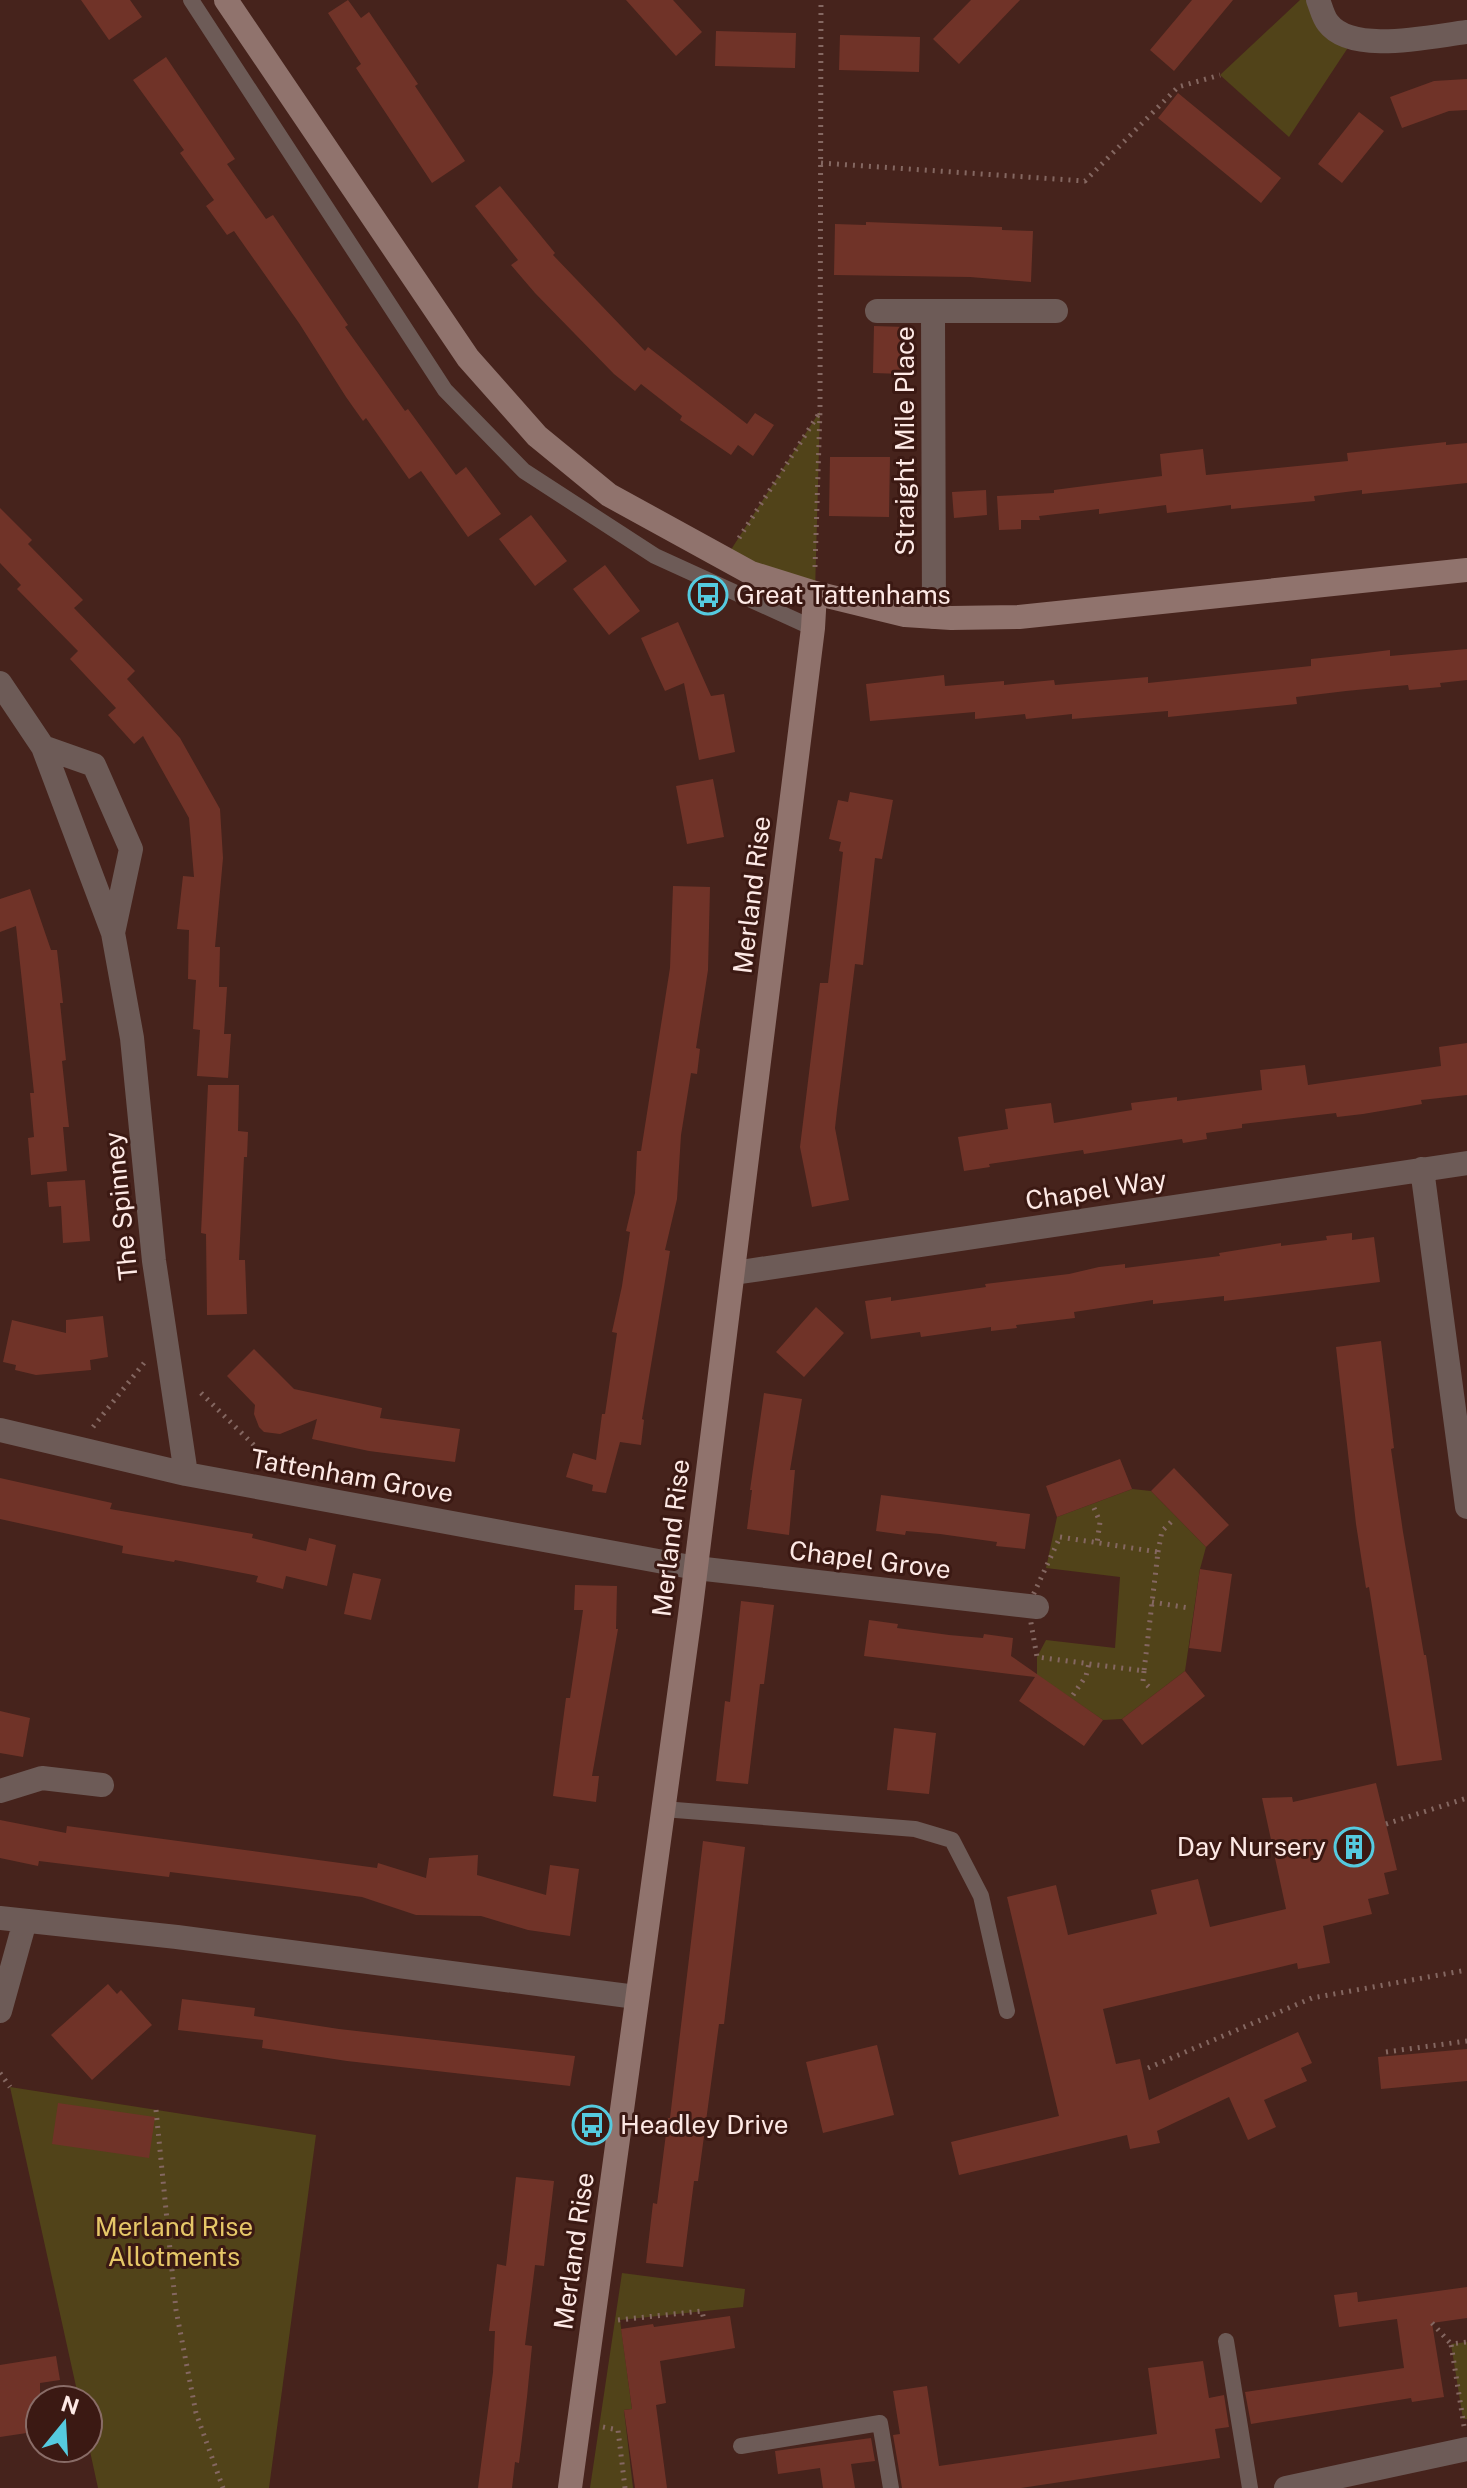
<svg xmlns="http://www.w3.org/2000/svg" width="1467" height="2488" font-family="'Public Sans',sans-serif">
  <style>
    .green { fill: #514319 }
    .building { fill: #703328 }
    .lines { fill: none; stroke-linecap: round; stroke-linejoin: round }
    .path { stroke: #846761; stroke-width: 5; stroke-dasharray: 2 6; stroke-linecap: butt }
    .lane { stroke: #6d5b57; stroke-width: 16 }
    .street { stroke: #6d5b57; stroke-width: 24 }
    .secondary { stroke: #90736d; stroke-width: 24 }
    .labels { text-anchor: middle; stroke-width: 6; stroke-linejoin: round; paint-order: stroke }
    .street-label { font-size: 26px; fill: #fde9e5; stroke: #3b1913 }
    .poi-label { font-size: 26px; fill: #fde9e5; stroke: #3b1913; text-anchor: start }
    .park-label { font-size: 26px; fill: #e6c768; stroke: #3b1913 }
  </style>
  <rect width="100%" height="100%" fill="#46231c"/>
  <!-- green -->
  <path class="green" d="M1300 0H1318L1353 40 1289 137 1220 75Z
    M820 411 815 593 725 559Z
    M1132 1489 1151 1491 1206 1547 1200 1569 1185 1671 1122 1719 1103 1720 1037 1675V1657L1046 1640 1115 1648 1120 1577 1046 1568 1057 1517Z
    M10 2087 316 2135 269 2488H98L88 2442V2400H79Z
    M622 2273 745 2289 743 2307 620 2320 632 2409 624 2410 633 2488H590Z
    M1467 2342V2419H1463L1451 2344Z"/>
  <!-- building -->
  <path class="building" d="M81 0H130L142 17 109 40Z
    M348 0 361 18 369 12 418 84 415 86 465 161 432 183 356 68 361 64 328 13Z
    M626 0H673L702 32 676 56Z
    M971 0H1020L959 64 933 39Z
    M1192 0H1233L1174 71 1150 50Z
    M716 31 796 33 795 68 715 66Z
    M840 35 920 37 919 72 839 70Z
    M166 57 235 159 227 164 266 219 273 215 348 325 345 327 405 411 408 409 456 475 466 467 501 514 468 537 421 471 409 479 366 418 363 421 346 397 299 323 234 231 227 235 206 206 214 200 180 153 184 150 133 80Z
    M1467 79V110L1449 111 1402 128 1390 97 1434 81Z
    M1178 93 1281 178 1261 203 1158 118Z
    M1359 112 1384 131 1342 183 1318 164Z
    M500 186 555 253 553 255 645 351 648 347 747 424 755 413 774 425 753 456 738 445 731 455 680 420 682 416 641 384 635 391 614 374 535 293 511 265 518 260 475 206Z
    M866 222 1002 227V230L1033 231 1031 282 970 277 834 275 835 224 866 225Z
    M874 326 905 327 903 374 873 373Z
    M1446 442V445L1467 443V483L1362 494V490L1314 496 1315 501 1231 509V505L1167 513 1166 505 1099 514V509L1039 516 1040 520H1021V529L999 530 997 496 1054 493V490L1162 476 1160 454 1203 449 1206 475 1348 461 1347 453Z
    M830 457H890L889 517 829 516Z
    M986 490 987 515 954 518 952 492Z
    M0 508 32 540 28 544 83 600 74 608 135 671 127 679 180 738 220 809 223 858 215 947H220L219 987H227L224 1034H231L228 1078 197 1076 200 1030 193 1029 196 980 188 979 189 930 177 929 183 876 194 877 189 818 143 736 134 744 108 715 116 708 70 659 78 651 17 589 21 585 0 563Z
    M531 515 567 561 535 586 499 539Z
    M605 565 640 611 609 635 573 589Z
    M678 622 711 696 724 694 735 752 699 760 684 683 665 691 653 665 641 638Z
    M1467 649V680L1440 683 1441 687 1409 690 1408 685 1346 691 1296 697 1297 704 1168 717V711L1072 719V714L1026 719 1025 714 975 719V712L870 721 866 684 944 675 945 686 1004 681V685L1054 680 1055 685 1148 677V683L1311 666V659L1358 654 1390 650V656Z
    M713 779 724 837 687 844 676 786Z
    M850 792 893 800 882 859 875 858 863 965 855 964 837 1110 835 1128 849 1200 812 1207 800 1147 820 983H828L843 852 839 851 841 842 829 839 838 800 848 802Z
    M673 886 710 887 708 970 696 1048 700 1049 697 1074 691 1073 681 1135 677 1199 665 1250 670 1251 642 1419 644 1420 641 1445 620 1442 606 1493 592 1491 593 1485 566 1477 573 1453 596 1460 602 1414H605L617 1333 612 1332 622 1286 630 1232 626 1231 635 1193 637 1151H641L670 968Z
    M30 889 51 950H57L63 1003H60L66 1060 62 1061 69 1127H63L67 1171 31 1175 28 1138 34 1137 30 1093H34L16 926 0 932V899Z
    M1467 1043V1095L1421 1100 1422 1104 1363 1114 1337 1117 1336 1113 1242 1124V1128L1206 1133 1207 1139 1183 1143 1182 1139 1084 1154 1083 1150 989 1164 990 1167 964 1171 958 1137 1008 1129 1005 1109 1051 1103 1054 1123 1132 1110 1131 1103 1177 1097V1101L1262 1090 1260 1070 1305 1065 1308 1085 1441 1066 1439 1047Z
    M208 1085H239L238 1131 248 1132 247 1157H244L239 1260H245L247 1314 207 1315 206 1234 201 1233Z
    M85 1180 90 1241 63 1243 61 1206 49 1207 47 1182Z
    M1352 1233V1240L1374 1237 1380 1282 1224 1301V1296L1153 1304V1300L1074 1312 1075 1318 1016 1325 1017 1328 991 1331V1327L921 1337 920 1332 871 1339 865 1301 891 1297V1301L986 1287 985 1284 1069 1274 1099 1267 1125 1264V1268L1220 1256 1219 1253 1281 1243V1246L1327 1240 1326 1236Z
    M816 1307 844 1333 804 1377 776 1352Z
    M103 1316 108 1357 90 1360 91 1370 36 1375 15 1370 16 1365 3 1362 12 1320 66 1333V1320Z
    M1381 1341 1394 1448 1391 1449 1403 1532 1424 1655H1426L1442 1760 1397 1766 1369 1587 1366 1588 1356 1524 1336 1347Z
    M254 1349 294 1389 382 1408 380 1418 460 1429 455 1462 369 1451 312 1439 317 1419 280 1434 264 1432 259 1427 254 1414 255 1405 227 1376Z
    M764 1393 802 1399 790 1470H795L789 1535 747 1529 752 1490H750Z
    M1120 1459 1132 1489 1057 1517 1046 1486Z
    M1174 1468 1229 1525 1206 1547 1151 1491Z
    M0 1478 112 1503 110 1509 253 1534 252 1538 306 1551 309 1538 336 1545 327 1586 286 1576 283 1589 256 1582 258 1576 175 1560 174 1562 122 1553 123 1546 0 1519Z
    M881 1495 1030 1514 1025 1549 996 1546 997 1542 940 1534 906 1531 905 1535 876 1531Z
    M1200 1569 1232 1574 1221 1652 1189 1648Z
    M353 1573 381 1579 371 1620 344 1614Z
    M575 1585 617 1586 616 1629H618L592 1776H599L596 1802 553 1796 566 1698H570L583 1610H574Z
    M741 1601 774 1605 764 1684H760L748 1784 716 1781 725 1701 730 1702Z
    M869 1620 898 1624 897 1628 949 1635 983 1638 984 1634 1013 1638 1011 1656 1103 1720 1084 1746 1019 1701 1035 1677 864 1656Z
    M1185 1671 1205 1696 1142 1745 1122 1719Z
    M0 1711 30 1718 23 1757 0 1753Z
    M894 1728 936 1733 929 1794 887 1790Z
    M1376 1783 1397 1870 1384 1873 1389 1894 1368 1899 1372 1914 1323 1926 1330 1963 1298 1969 1297 1963 1103 2009 1116 2064 1140 2059 1149 2100 1298 2032 1312 2063 1301 2068 1307 2081 1264 2100 1276 2127 1248 2140 1229 2097 1157 2131 1160 2143 1130 2149 1127 2135 959 2175 951 2142 1059 2116 1007 1897 1056 1885 1068 1935 1157 1914 1151 1890 1198 1879 1210 1927 1286 1909 1262 1798 1292 1797 1293 1802Z
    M0 1820 66 1833 67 1826 377 1868 378 1863 426 1878 429 1858 478 1855 477 1875 546 1895 550 1865 579 1869 570 1936 528 1930 481 1916 416 1915 362 1897 281 1886 170 1872 169 1877 39 1861 38 1866 0 1858Z
    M703 1841 745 1847 724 2024H719L698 2181H694L683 2267 646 2263 653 2203 657 2204 668 2118H670Z
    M108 1984 117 1994 121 1990 152 2025 92 2080 51 2035Z
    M182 1999 255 2008 254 2016 339 2029 575 2056 570 2086 347 2061 262 2048 263 2040 178 2030Z
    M877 2045 894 2115 823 2133 806 2062Z
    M1467 2049V2081L1381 2089 1378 2057Z
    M58 2103 155 2117 149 2158 52 2144Z
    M516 2177 554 2181 544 2266 535 2265 525 2345 532 2346 527 2397 519 2463 515 2462 512 2488H478L493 2372 495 2331H489L497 2264 506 2266Z
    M1467 2287V2318L1432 2323 1444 2397 1412 2402 1411 2398 1251 2424 1245 2392 1404 2368 1397 2319 1339 2327 1334 2295 1357 2292 1358 2302Z
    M730 2316 735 2348 660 2361 666 2403 656 2405 667 2488H635L624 2410 632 2409 621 2329 653 2324 654 2327Z
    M56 2356 60 2380 40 2383V2431L0 2437V2365Z
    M1203 2361 1209 2398 1224 2395 1229 2427 1215 2429 1220 2458 1021 2488H902L893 2435 900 2434 893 2391 927 2386 939 2466 1157 2434 1148 2368Z
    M871 2438 875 2461 851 2464 855 2488H823L820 2468 778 2474 775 2451Z"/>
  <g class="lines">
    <!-- path -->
    <path class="path" d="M821 163 1085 181 1178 87 1220 75
      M739 538 820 412
      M815 567 820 411 821 0
      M201 1393 271 1462
      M93 1427 144 1363
      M1094 1508 1100 1522 1097 1543
      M1060 1537 1158 1552 1144 1671 1037 1657 1028 1606Z
      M1158 1552 1162 1531 1173 1520
      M1152 1602 1189 1608
      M1144 1671 1143 1681 1151 1689
      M1073 1695 1086 1676 1089 1663
      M1386 1824 1467 1798
      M1386 2052 1467 2041
      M1148 2068 1312 1998 1467 1970
      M0 2073 10 2087
      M156 2110 176 2310 196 2413 223 2488
      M618 2320 702 2311 704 2320
      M1432 2323 1451 2344
      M1464 2426 1451 2344 1467 2342
      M603 2427 618 2430 625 2488"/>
    <!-- lane -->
    <path class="lane" d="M191 0 445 390 524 471 655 556 813 628
      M663 1809 915 1829 952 1840 981 1896 1007 2011
      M1226 2341 1250 2488
      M741 2446 880 2423 891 2488"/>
    <!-- street -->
    <path class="street" d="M1318 0C1321 7 1323 17 1328 23 1352 55 1432 36 1467 32
      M877 311H1056
      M933 313 934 617
      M0 683 43 747 113 933 132 1038 154 1261 186 1474
      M43 747 94 765 131 849 113 933
      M1422 1169 1467 1507
      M734 1273 1467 1163
      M0 1430 186 1474 696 1568 1037 1607
      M0 1791 42 1778 102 1785
      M0 1918 177 1937 636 1997
      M0 2011 25 1921
      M1286 2488 1467 2449"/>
    <!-- secondary -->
    <path class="secondary" d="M226 0 468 358 537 436 609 495 751 573 815 593 905 615 951 618 1019 617 1467 570
      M570 2488 690 1615 813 628 815 593"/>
  </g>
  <!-- icons -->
  <defs>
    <g id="bus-ring" transform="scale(2)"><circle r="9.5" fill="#3b1913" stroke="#55cadf" stroke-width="1.5"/><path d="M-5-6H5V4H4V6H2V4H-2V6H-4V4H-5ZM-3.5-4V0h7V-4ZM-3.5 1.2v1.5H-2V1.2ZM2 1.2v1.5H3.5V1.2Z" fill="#55cadf"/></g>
    <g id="building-ring" transform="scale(2)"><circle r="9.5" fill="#3b1913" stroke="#55cadf" stroke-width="1.5"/><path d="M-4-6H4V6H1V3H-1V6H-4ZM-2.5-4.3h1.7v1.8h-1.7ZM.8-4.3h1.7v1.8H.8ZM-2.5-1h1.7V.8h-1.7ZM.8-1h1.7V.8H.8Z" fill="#55cadf"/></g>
  </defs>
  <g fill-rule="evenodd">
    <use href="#bus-ring" x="708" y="595"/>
    <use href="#building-ring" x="1354" y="1847"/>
    <use href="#bus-ring" x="592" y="2125"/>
  </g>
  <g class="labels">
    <!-- street labels -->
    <g class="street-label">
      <text transform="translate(905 441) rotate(-90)" y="9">Straight Mile Place</text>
      <text transform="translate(752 895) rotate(-83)" y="9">Merland Rise</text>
      <text transform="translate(1096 1190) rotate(-9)" y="9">Chapel Way</text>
      <text transform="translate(121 1206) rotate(-96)" y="9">The Spinney</text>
      <text transform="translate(352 1476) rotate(10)" y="9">Tattenham Grove</text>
      <text transform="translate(671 1538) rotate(-83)" y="9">Merland Rise</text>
      <text transform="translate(870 1560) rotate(7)" y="9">Chapel Grove</text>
      <text transform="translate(574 2251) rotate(-82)" y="9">Merland Rise</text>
    </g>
    <!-- poi labels -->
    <g class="poi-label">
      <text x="736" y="604">Great Tattenhams</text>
      <text x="1326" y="1856" text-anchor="end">Day Nursery</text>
      <text x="620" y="2134">Headley Drive</text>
    </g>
    <!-- park labels -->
    <g class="park-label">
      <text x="174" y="2236">Merland Rise<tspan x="174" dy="30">Allotments</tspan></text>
    </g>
  </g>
  <!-- north arrow -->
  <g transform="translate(64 2424) rotate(18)"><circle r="38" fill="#3b1913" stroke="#896c67" stroke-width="2"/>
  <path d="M0-6L14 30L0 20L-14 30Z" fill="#55cadf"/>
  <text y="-12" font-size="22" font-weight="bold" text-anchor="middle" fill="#fde9e5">N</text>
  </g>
</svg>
